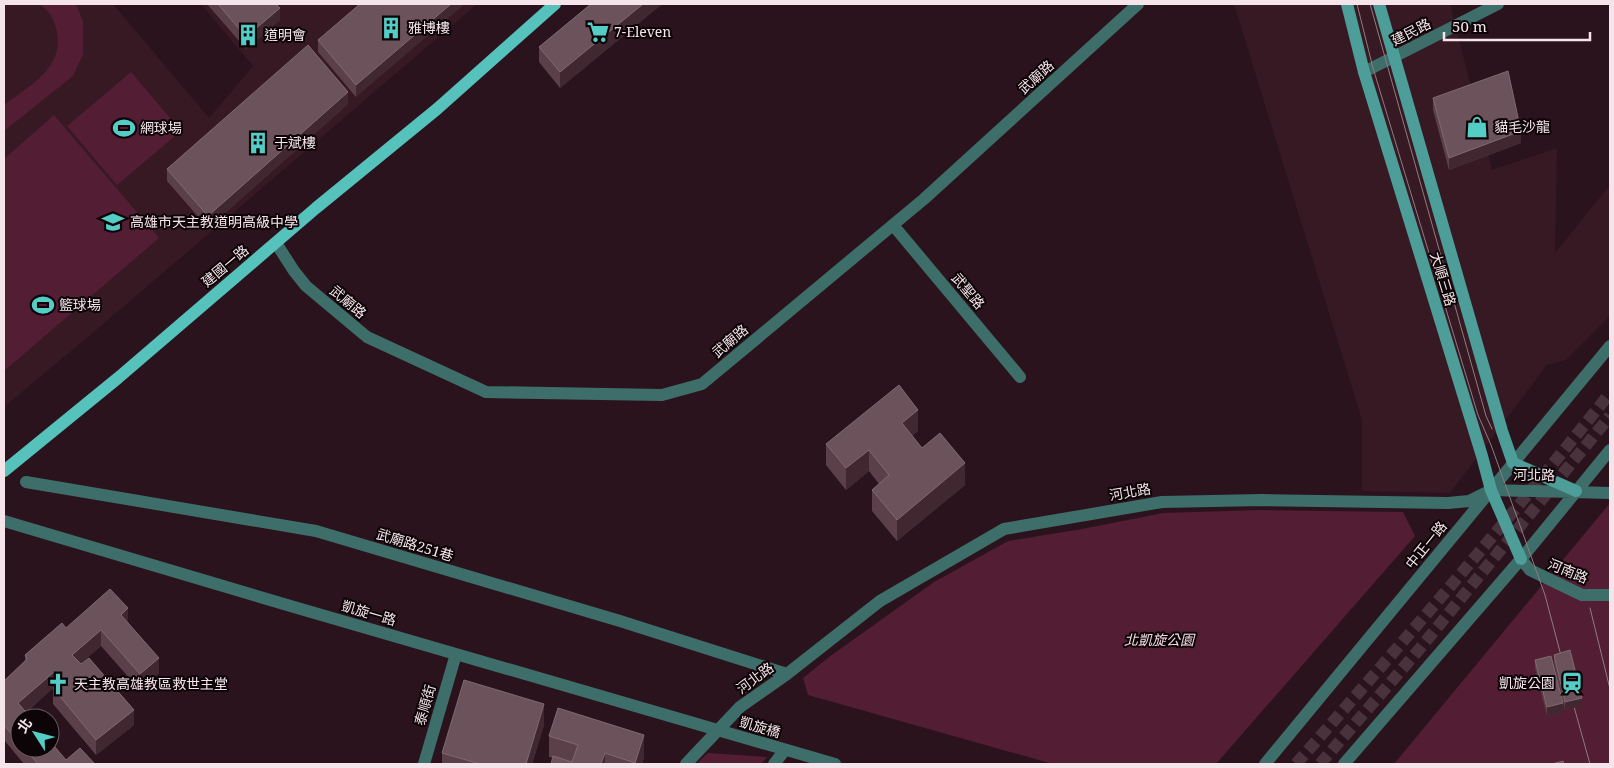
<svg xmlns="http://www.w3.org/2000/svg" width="1614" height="768" font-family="'Noto Serif','Noto Sans TC',serif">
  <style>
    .built { fill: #371924 }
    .green { fill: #531d34 }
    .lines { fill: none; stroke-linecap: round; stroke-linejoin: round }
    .secondary-tunnel { stroke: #48323b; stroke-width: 12; stroke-dasharray: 12 6; stroke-linecap: butt }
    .street { stroke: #3e6e6a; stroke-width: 12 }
    .secondary { stroke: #4d9d98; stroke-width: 12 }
    .primary { stroke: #56c2bc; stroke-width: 12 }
    .tram { stroke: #8f7b82; stroke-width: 1 }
    .wall { fill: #5b404a }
    .shaded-wall { fill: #402730 }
    .building { fill: #6b525b; stroke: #816971 }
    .labels { text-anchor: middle; stroke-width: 4; stroke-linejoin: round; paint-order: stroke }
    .poi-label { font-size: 14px; fill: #f5e4e9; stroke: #0c0406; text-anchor: start }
    .street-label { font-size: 14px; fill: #f5e4e9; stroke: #0c0406 }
    .park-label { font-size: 14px; font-style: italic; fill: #f4dbe3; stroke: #0c0406 }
  </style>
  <rect width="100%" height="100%" fill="#2a131c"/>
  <!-- built -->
  <path class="built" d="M4 4H113L209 118 253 66 201 4H477L101 326 4 407Z
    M1234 4H1450L1492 170 1557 148 1555 253 1610 185V316L1566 360 1547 365 1450 493 1362 491V420Z"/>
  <!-- green -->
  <path class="green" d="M39 4H76L83 21V54L73 76 4 131V105C28 86 64 69 57 32 54 19 50 11 39 4Z
    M131 72 181 131 117 185 67 126Z
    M54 115 159 238 4 371V159Z
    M1610 503V764H1394Z
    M1260 510 1403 512 1415 536 1216 764H1053L808 695 803 678 829 657 934 582 1008 541 1082 529 1163 513Z
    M708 753 767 757 761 764H696Z"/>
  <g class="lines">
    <!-- secondary-tunnel -->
    <path class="secondary-tunnel" d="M1296 764C1403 642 1509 520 1610 393
      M1320 764 1417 652 1610 416"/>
    <!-- street -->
    <path class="street" d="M1364 72 1498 4
      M893 225 1020 377
      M276 243 294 271 306 286 367 337 486 392 662 395 702 384 924 199 1138 4
      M26 482 316 531 620 621 787 674
      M4 521 294 607 835 764
      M1521 559 1530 570 1582 595H1610
      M424 764 456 654
      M686 764 740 707 787 674 880 601 1004 529 1162 502 1262 500 1448 503 1469 501 1491 490 1610 493
      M774 764 785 750
      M1265 764 1610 346
      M1344 764 1521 559 1610 450"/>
    <!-- secondary -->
    <path class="secondary" d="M1347 4 1364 72 1482 456 1491 490 1521 559
      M1379 4 1502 431 1513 463 1576 491"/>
    <!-- primary -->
    <path class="primary" d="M4 471 118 378 316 208 437 109 555 4"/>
    <!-- tram -->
    <path class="tram" d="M1357 4 1373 68 1478 415 1491 445 1545 595 1564 667
      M1370 4 1486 416 1492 429
      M1590 608 1610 689
      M1571 696 1590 764"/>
  </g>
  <!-- wall -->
  <path class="wall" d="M207 4H276L280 20 246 49Z
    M360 4 356 97 318 52V40Z
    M591 4H662L560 88 539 62V47Z
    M1433 98 1521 143 1449 170 1433 110Z
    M348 104 208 228 167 181V169Z
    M918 431 912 436 922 448 965 485 897 541 872 511V490L879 484 869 471 846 490 826 465V444Z
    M128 622 159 673 140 690 101 646 80 664 134 725 96 755 53 704V688L54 687 20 718V748H50L66 760 95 764H24L4 740V681L25 662V655Z
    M1554 655 1582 706 1565 710 1554 663Z
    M1535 660 1563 712 1547 716 1535 668Z
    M544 725 532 764H442V753Z
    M549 736 644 757 642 764H551L553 758 549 757Z"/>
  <!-- shaded-wall -->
  <path class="shaded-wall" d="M451 4H465L356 97V85Z
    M643 4H662L560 88V72Z
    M280 8V20L246 49V37Z
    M348 92V104L208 228V216Z
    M1521 131V143L1449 170V158Z
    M918 410V431L902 445V423Z
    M869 450V471L846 490V468Z
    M965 463V485L897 541V520Z
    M128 608V624L121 615Z
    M101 630V646L72 671V655Z
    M159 658V673L140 690V674Z
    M54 672V687L18 719V703Z
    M1582 698V706L1565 710V702Z
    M1563 703V712L1547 716V707Z
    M544 704V725L532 764H526Z
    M134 710V725L96 755V740Z
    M644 735V757L642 764H635Z
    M605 753V764H601Z"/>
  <!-- building -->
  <path class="building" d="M218 4H276L280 8 246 37Z
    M360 4H451L356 85 318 40Z
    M591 4H643L560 72 539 47Z
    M308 45 348 92 208 216 167 169Z
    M1508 71 1521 131 1449 158 1433 98Z
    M899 385 918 410 902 423 922 448 940 433 965 463 897 520 872 490 889 475 869 450 846 468 826 444Z
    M110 589 128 608 121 615 159 658 140 674 101 630 72 655 81 664 89 658 134 710 96 740 53 688 62 680 54 672 18 703 31 718H20V744L4 725V681L27 659 25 655 62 623 66 628Z
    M1570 650 1582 698 1565 702 1554 655Z
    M1551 656 1563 703 1547 707 1535 660Z
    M464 680 544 704 526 764H480L442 753Z
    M558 708 644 735 635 763 605 753 601 764H551L553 756 572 762 578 745 549 736Z
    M50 741 66 760 80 748 95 764H38L24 748H50Z
    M1563 761 1564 764H1552Z"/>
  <!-- icons -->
  <defs>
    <g id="building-bare" transform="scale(1.725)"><path d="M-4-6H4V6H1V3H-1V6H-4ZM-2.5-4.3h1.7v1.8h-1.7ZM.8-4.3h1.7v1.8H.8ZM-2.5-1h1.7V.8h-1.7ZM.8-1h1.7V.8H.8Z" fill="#54cdc7" stroke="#0c0406" stroke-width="2.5" paint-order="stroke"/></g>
    <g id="supermarket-bare" transform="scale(1.725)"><path d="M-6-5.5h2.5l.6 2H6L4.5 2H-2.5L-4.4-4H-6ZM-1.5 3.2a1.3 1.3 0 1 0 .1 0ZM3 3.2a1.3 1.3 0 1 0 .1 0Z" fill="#54cdc7" stroke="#0c0406" stroke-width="2.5" paint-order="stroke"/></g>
    <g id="shop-bare" transform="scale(1.725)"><path d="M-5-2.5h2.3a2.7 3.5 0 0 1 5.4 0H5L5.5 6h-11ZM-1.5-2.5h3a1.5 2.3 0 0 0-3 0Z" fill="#54cdc7" stroke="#0c0406" stroke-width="2.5" paint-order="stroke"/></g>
    <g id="stadium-bare" transform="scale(1.725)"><path d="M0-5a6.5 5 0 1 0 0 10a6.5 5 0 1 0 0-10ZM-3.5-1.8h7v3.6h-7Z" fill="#54cdc7" stroke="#0c0406" stroke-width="2.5" paint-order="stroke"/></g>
    <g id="school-bare" transform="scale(1.725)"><path d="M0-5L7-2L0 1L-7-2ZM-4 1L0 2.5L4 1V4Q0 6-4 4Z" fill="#54cdc7" stroke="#0c0406" stroke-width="2.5" paint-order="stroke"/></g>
    <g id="station-bare" transform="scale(1.725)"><path d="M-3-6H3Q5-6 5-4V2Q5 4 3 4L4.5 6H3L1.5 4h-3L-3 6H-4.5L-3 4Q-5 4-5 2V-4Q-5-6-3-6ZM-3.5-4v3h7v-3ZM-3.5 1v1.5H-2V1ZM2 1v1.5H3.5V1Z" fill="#54cdc7" stroke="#0c0406" stroke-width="2.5" paint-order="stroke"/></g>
    <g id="church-bare" transform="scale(1.725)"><path d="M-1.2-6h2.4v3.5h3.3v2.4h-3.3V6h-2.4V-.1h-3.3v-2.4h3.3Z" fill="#54cdc7" stroke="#0c0406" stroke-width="2.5" paint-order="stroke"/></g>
  </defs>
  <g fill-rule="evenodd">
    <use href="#building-bare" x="391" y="28"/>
    <use href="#supermarket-bare" x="598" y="32"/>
    <use href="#building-bare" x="248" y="35"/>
    <use href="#shop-bare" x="1477" y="127"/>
    <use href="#stadium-bare" x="124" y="128"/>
    <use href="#building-bare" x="258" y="143"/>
    <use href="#school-bare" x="113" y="222"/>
    <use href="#stadium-bare" x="43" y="305"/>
    <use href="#station-bare" x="1572" y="683"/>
    <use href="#church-bare" x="58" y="684"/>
  </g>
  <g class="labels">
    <!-- poi labels -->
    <g class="poi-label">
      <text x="408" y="33">雅博樓</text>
      <text x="614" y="37">7-Eleven</text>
      <text x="264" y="40">道明會</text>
      <text x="1494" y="132">貓毛沙龍</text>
      <text x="140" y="133">網球場</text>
      <text x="274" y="148">于斌樓</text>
      <text x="130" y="227">高雄市天主教道明高級中學</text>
      <text x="59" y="310">籃球場</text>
      <text x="1555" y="688" text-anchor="end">凱旋公園</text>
      <text x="74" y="689">天主教高雄教區救世主堂</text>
    </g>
    <!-- street labels -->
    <g class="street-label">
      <text transform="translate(1411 32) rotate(-27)" y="5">建民路</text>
      <text transform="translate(1036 77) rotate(-42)" y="5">武廟路</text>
      <text transform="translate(225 266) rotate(-40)" y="5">建國一路</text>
      <text transform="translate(1443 279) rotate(73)" y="5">大順三路</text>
      <text transform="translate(968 291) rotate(50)" y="5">武聖路</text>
      <text transform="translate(348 302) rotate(40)" y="5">武廟路</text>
      <text transform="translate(730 341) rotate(-40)" y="5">武廟路</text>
      <text transform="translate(1534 475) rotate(1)" y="5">河北路</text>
      <text transform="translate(1130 492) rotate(-10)" y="5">河北路</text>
      <text transform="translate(415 545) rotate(17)" y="5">武廟路251巷</text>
      <text transform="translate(1426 545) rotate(-51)" y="5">中正一路</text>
      <text transform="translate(1568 571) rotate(22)" y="5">河南路</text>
      <text transform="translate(369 613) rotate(16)" y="5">凱旋一路</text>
      <text transform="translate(755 678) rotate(-36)" y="5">河北路</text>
      <text transform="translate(425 705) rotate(-74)" y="5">泰順街</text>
      <text transform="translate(760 727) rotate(16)" y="5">凱旋橋</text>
    </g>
    <!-- park labels -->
    <g class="park-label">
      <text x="1159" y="645">北凱旋公園</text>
    </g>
  </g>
  <!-- border -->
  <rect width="1614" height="768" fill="none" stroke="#f5e4e9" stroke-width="10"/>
  <!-- north arrow -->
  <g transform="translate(35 733) rotate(306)"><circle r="24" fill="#0c0406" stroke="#695e61"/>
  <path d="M0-4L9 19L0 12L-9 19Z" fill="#54cdc7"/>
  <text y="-8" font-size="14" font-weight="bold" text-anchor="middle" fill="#f5e4e9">北</text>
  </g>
  <!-- scale -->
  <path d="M1444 32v8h146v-8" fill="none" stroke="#f5e4e9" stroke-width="2.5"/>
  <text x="1452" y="32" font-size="15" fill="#f5e4e9" stroke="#0c0406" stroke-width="4" paint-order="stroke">50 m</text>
</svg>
